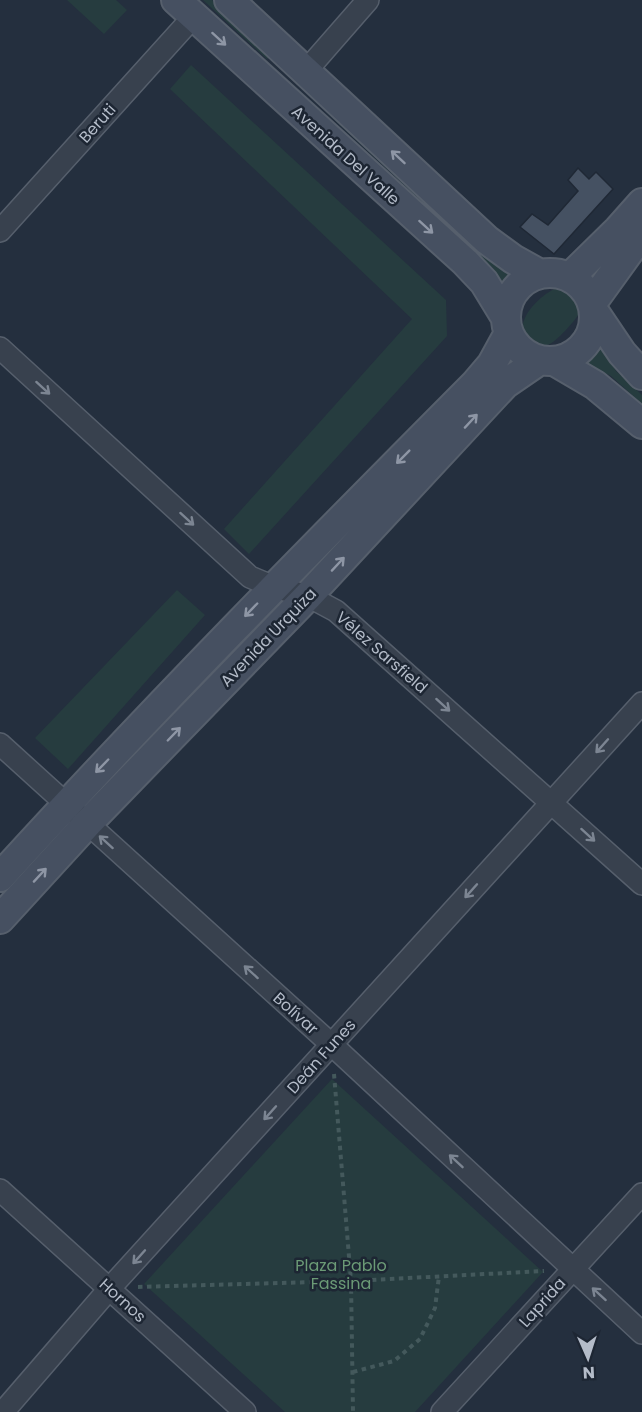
<svg xmlns="http://www.w3.org/2000/svg" width="642" height="1412" font-family="Poppins,sans-serif">
  <style>
    .green { fill: #263c3f }
    .building { fill: #455162; stroke: #1f2835; stroke-width: 1.5 }
    .lines { fill: none; stroke-linecap: round; stroke-linejoin: round }
    .minor-casing { stroke: #565f6c; stroke-width: 24 }
    .secondary-casing { stroke: #565f6c; stroke-width: 32 }
    .path { stroke: #44595c; stroke-width: 4; stroke-dasharray: 4.5 4.5; stroke-linecap: butt }
    .minor { stroke: #38414e; stroke-width: 21 }
    .secondary { stroke: #465061; stroke-width: 28 }
    .oneway { stroke: #8e96a5 }
    .oneway2 { stroke: #7c8592 }
    .labels { text-anchor: middle; stroke-width: 5; stroke-linejoin: round; paint-order: stroke }
    .street-label { font-size: 16px; fill: #b4bcc9; stroke: #1d2633 }
    .park-label { font-size: 16px; fill: #6b9a76; stroke: #1d2633 }
  </style>
  <rect width="100%" height="100%" fill="#242f3e"/>
  <!-- green -->
  <path class="green" d="M67 0H116L127 10 104 34Z
    M203 0H212L271 55 267 59Z
    M191 65 446 300 447 336 249 554 224 529 412 319 170 89Z
    M330 108 524 273 512 283 506 294 499 277 493 268 326 112Z
    M557 288C571 287 586 300 578 315 574 322 560 337 553 342 549 345 544 346 540 346 533 346 528 342 525 337 514 320 542 293 557 288Z
    M597 339 616 371 642 395V404L611 376 578 359C588 354 592 349 597 339Z
    M177 590 205 615 68 769 35 738Z
    M267 609 272 613 103 796 98 792Z
    M332 1079 543 1272 415 1412H285L144 1284Z"/>
  <!-- building -->
  <path class="building" d="M578 168 589 179 596 172 613 189 554 254 520 227 532 214 548 225 578 191 568 180Z"/>
  <g class="lines">
    <!-- minor casing -->
    <g class="minor-casing">
      <path id="minor" d="M306 71 368 0
        M0 231 194 16
        M0 348 250 577 274 587 308 596 336 611 642 884
        M0 744 332 1045 642 1333
        M0 1190 245 1412
        M3 1412 110 1288 642 703
        M442 1412 642 1194"/>
    </g>
    <!-- secondary casing -->
    <g class="secondary-casing">
      <path id="secondary" d="M176 0 465 262 484 282 506 318
        M229 0 487 240 513 259 540 274
        M506 317a44 44 0 1 1 88 0a44 44 0 1 1-88 0Z
        M570 277 618 230 642 203
        M592 303 633 246 642 237
        M595 313 622 353 642 375
        M554 361 595 385 642 424
        M0 877C154 708 314 546 475 384L492 364 509 333
        M0 919 87 824 308 596 505 384 540 360"/>
    </g>
    <!-- path -->
    <path class="path" d="M334 1074 351 1281 353 1412
      M138 1287 351 1281 544 1271
      M353 1372 394 1361 420 1339 435 1308 439 1276"/>
    <!-- minor -->
    <use href="#minor" class="minor"/>
    <!-- secondary -->
    <use href="#secondary" class="secondary"/>
  </g>
  <!-- one-way arrows -->
  <defs><path id="oneway-shaft" d="M-6 0H5M1.5-3L5.5 0L1.5 3" fill="none" stroke-width="1.6" stroke-linecap="round" stroke-linejoin="round" transform="scale(1.5)"/></defs>
  <g class="oneway">
    <use href="#oneway-shaft" transform="translate(219 39) rotate(42)"/>
    <use href="#oneway-shaft" transform="translate(398 157) rotate(-137)"/>
    <use href="#oneway-shaft" transform="translate(426 227) rotate(42)"/>
    <use href="#oneway-shaft" transform="translate(471 421) rotate(-47)"/>
    <use href="#oneway-shaft" transform="translate(403 457) rotate(135)"/>
    <use href="#oneway-shaft" transform="translate(338 564) rotate(-47)"/>
    <use href="#oneway-shaft" transform="translate(251 610) rotate(134)"/>
    <use href="#oneway-shaft" transform="translate(174 734) rotate(-46)"/>
    <use href="#oneway-shaft" transform="translate(102 766) rotate(134)"/>
    <use href="#oneway-shaft" transform="translate(40 875) rotate(-47)"/>
  </g>
  <g class="oneway2">
    <use href="#oneway-shaft" transform="translate(43 388) rotate(42)"/>
    <use href="#oneway-shaft" transform="translate(187 519) rotate(42)"/>
    <use href="#oneway-shaft" transform="translate(443 705) rotate(42)"/>
    <use href="#oneway-shaft" transform="translate(602 746) rotate(132)"/>
    <use href="#oneway-shaft" transform="translate(588 835) rotate(42)"/>
    <use href="#oneway-shaft" transform="translate(106 842) rotate(-138)"/>
    <use href="#oneway-shaft" transform="translate(471 891) rotate(132)"/>
    <use href="#oneway-shaft" transform="translate(251 972) rotate(-138)"/>
    <use href="#oneway-shaft" transform="translate(270 1113) rotate(132)"/>
    <use href="#oneway-shaft" transform="translate(456 1161) rotate(-137)"/>
    <use href="#oneway-shaft" transform="translate(139 1257) rotate(132)"/>
    <use href="#oneway-shaft" transform="translate(599 1294) rotate(-138)"/>
  </g>
  <g class="labels">
    <!-- street labels -->
    <g class="street-label">
      <text transform="translate(97 123) rotate(-48)" y="6">Beruti</text>
      <text transform="translate(346 155) rotate(42)" y="6">Avenida Del Valle</text>
      <text transform="translate(268 637) rotate(-46)" y="6">Avenida Urquiza</text>
      <text transform="translate(382 652) rotate(41)" y="6">Vélez Sarsfield</text>
      <text transform="translate(296 1013) rotate(42)" y="6">Bolívar</text>
      <text transform="translate(321 1056) rotate(-48)" y="6">Deán Funes</text>
      <text transform="translate(123 1300) rotate(42)" y="6">Hornos</text>
      <text transform="translate(542 1302) rotate(-48)" y="6">Laprida</text>
    </g>
    <!-- park labels -->
    <g class="park-label">
      <text x="341" y="1271">Plaza Pablo<tspan x="341" dy="18">Fassina</tspan></text>
    </g>
  </g>
  <!-- north arrow -->
  <g transform="translate(588 1358) rotate(177)" stroke="#1d2633" stroke-width="4.5" paint-order="stroke">
  <path d="M0-4.5L10 22L0 15L-10 22Z" fill="#b4bcc9"/>
  <text y="-9" font-size="16" font-weight="bold" text-anchor="middle" fill="#b4bcc9">N</text>
  </g>
</svg>
